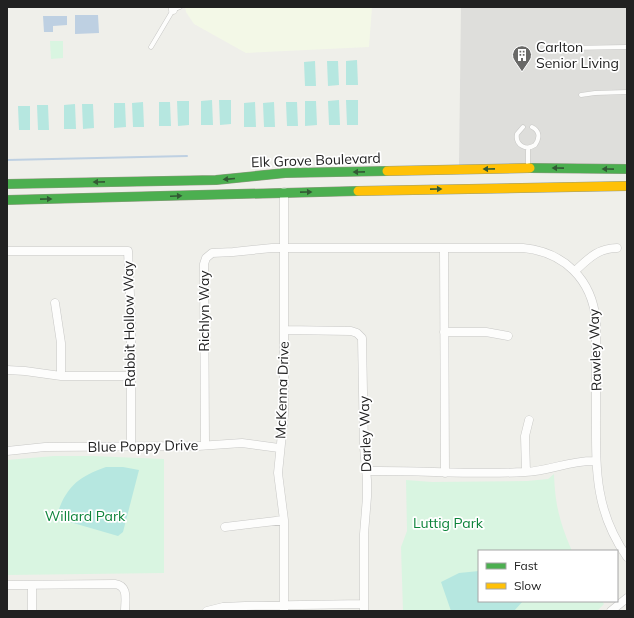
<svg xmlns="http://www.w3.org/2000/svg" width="634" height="618" font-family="Mulish,sans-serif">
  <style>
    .residential { fill: #dededb }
    .education { fill: #f3f8e7 }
    .park { fill: #d9f5e1 }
    .pitch { fill: #b6e7e0 }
    .water { fill: #bed0e2 }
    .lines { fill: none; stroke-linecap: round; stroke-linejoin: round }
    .stream { stroke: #bed0e2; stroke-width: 2 }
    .lane-casing { stroke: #c8c8c6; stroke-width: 5 }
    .street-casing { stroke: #c8c8c6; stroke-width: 9 }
    .fast-casing { stroke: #919a82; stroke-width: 10 }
    .slow-casing { stroke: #919a82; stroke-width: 10 }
    .lane { stroke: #fdfdfc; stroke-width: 4 }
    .street { stroke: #fdfdfc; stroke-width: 8 }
    .fast { stroke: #4caf50; stroke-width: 9 }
    .slow { stroke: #ffc107; stroke-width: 9 }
    .oneway { fill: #325a34 }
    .labels { text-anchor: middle; stroke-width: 3.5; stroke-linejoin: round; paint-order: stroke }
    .poi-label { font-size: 14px; fill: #212121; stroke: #fff; text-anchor: start }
    .street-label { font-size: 14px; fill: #212121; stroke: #fff }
    .park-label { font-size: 14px; fill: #0c833a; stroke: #fff }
  </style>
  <rect width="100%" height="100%" fill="#efefea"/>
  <!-- residential -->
  <path class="residential" d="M461 7H627V165H459Z"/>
  <!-- education -->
  <path class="education" d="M185 7H372L369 47 246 53 194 24 186 12Z"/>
  <!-- park -->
  <path class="park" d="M50 41H63V58L51 59Z
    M54 456H92L164 459V573L7 575V460Z
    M554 474C555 505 560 523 572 551H479V601H602L604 604 597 611H403L401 547 407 531 406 480 432 482 527 481 548 479Z"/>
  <!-- pitch -->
  <path class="pitch" d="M357 60 358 85H346V61Z
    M315 61 316 86H305L304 62Z
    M327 61H338L339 85 328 86Z
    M212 100 213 125H201V101Z
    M219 100H231V124L220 125Z
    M339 100 340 125H329L328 101Z
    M346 100H358V125H347Z
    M177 101H189V125L178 126Z
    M305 101H316L317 125 305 126Z
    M143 102 144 127H133L132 103Z
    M159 102H170L171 126H159Z
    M255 102 256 127H244V103Z
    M274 102 275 127H264L263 103Z
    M286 102H297L298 126H287Z
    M114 103H125L126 127 114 128Z
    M75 104 76 129H64V105Z
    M82 104H93L94 128 83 129Z
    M37 105H48L49 130H38Z
    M18 106H30V130H19Z
    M106 467H123L139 470 123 532 118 536 56 518C65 488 77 477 106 467Z
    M479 571V601H523L514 611H451L441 582 459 573Z"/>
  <!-- water -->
  <path class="water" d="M75 15H98L99 33 75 34Z
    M43 16H67V25L53 26V32H44Z"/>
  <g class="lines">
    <!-- stream -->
    <path class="stream" d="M7 160 187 156"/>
    <!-- lane casing -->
    <g class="lane-casing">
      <path id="lane" d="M151 47 173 10 180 7
        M569 48 627 47
        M581 95 595 93 627 92
        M523 127 517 134C515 145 526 151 535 145 540 138 540 131 532 127
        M528 168V148"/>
    </g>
    <!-- street casing -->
    <g class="street-casing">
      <path id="street" d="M173 7V10
        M284 192V414L278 473 284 520V611
        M444 249 445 473
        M7 251H128L131 317V446
        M575 271C588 259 598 248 617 248
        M55 303 61 343V376
        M284 330 351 331 357 333 362 338 364 447 367 480V497L364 534V611
        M444 332H486L508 336
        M7 370 25 371 61 376H131
        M205 445 204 264 206 258 212 253 233 252 272 248H523C564 252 592 279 596 321 596 351 596 382 596 413 596 468 594 510 627 557
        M7 451 45 447 198 446 242 443 279 448
        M366 471C419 470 472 475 525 472 550 471 570 460 596 461
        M526 472 525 436 529 420
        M225 527 284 520
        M7 585 115 584C129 586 125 600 125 611
        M32 585V611
        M207 611 223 607 245 606 364 604
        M611 611 627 598"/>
    </g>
    <!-- fast casing -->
    <g class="fast-casing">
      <path id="fast" d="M530 168 627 169
        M7 184 216 180 285 173 387 171
        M7 200 358 191"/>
    </g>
    <!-- slow casing -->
    <g class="slow-casing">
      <path id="slow" d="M387 171 530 168
        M358 191 627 186"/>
    </g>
    <!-- lane -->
    <use href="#lane" class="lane"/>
    <!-- street -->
    <use href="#street" class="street"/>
    <!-- fast -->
    <use href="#fast" class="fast"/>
    <!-- slow -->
    <use href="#slow" class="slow"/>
  </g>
  <!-- one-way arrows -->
  <defs><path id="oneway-solid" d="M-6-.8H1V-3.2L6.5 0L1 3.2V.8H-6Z"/></defs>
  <g class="oneway">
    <use href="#oneway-solid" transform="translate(558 168) rotate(-179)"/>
    <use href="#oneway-solid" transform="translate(489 169) rotate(179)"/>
    <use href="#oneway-solid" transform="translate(608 169) rotate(-179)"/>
    <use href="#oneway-solid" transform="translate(359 172) rotate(179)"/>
    <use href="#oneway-solid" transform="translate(229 179) rotate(175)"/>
    <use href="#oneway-solid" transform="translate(99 182) rotate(179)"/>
    <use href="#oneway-solid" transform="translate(436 189) rotate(-1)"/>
    <use href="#oneway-solid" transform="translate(306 192) rotate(-1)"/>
    <use href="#oneway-solid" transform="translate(176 196) rotate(-2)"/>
    <use href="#oneway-solid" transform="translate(46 199) rotate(-1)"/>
  </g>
  <!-- icons -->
  <defs>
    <g id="building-pin" transform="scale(1)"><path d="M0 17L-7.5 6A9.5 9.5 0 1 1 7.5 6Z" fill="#696967" stroke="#fff"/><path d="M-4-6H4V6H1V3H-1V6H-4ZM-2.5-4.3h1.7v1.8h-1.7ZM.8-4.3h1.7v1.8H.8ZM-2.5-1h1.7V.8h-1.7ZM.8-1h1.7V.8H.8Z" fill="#fff"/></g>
  </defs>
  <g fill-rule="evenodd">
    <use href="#building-pin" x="522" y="55"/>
  </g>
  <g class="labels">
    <!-- poi labels -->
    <g class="poi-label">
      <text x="536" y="52">Carlton<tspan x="536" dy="16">Senior Living</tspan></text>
    </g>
    <!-- street labels -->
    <g class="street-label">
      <text transform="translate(316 160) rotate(-2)" y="5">Elk Grove Boulevard</text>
      <text transform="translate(204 311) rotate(-90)" y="5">Richlyn Way</text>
      <text transform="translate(129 324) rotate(-91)" y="5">Rabbit Hollow Way</text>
      <text transform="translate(595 350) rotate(-92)" y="5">Rawley Way</text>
      <text transform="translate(282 390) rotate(-88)" y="5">McKenna Drive</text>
      <text transform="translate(365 434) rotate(-92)" y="5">Darley Way</text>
      <text transform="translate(143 446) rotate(-1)" y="5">Blue Poppy Drive</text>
    </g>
    <!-- park labels -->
    <g class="park-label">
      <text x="85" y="521">Willard Park</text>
      <text x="448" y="528">Luttig Park</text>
    </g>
  </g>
  <!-- border -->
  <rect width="634" height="618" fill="none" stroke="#212121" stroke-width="16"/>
  <!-- legend -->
  <rect x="478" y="550" width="140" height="52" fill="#ffffff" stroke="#a6a6a6"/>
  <rect x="486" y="563" width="20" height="6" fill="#4caf50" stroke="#a6a6a6"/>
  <text x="514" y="570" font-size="12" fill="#212121">Fast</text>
  <rect x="486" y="583" width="20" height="6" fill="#ffc107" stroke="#a6a6a6"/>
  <text x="514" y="590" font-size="12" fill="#212121">Slow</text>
</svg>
